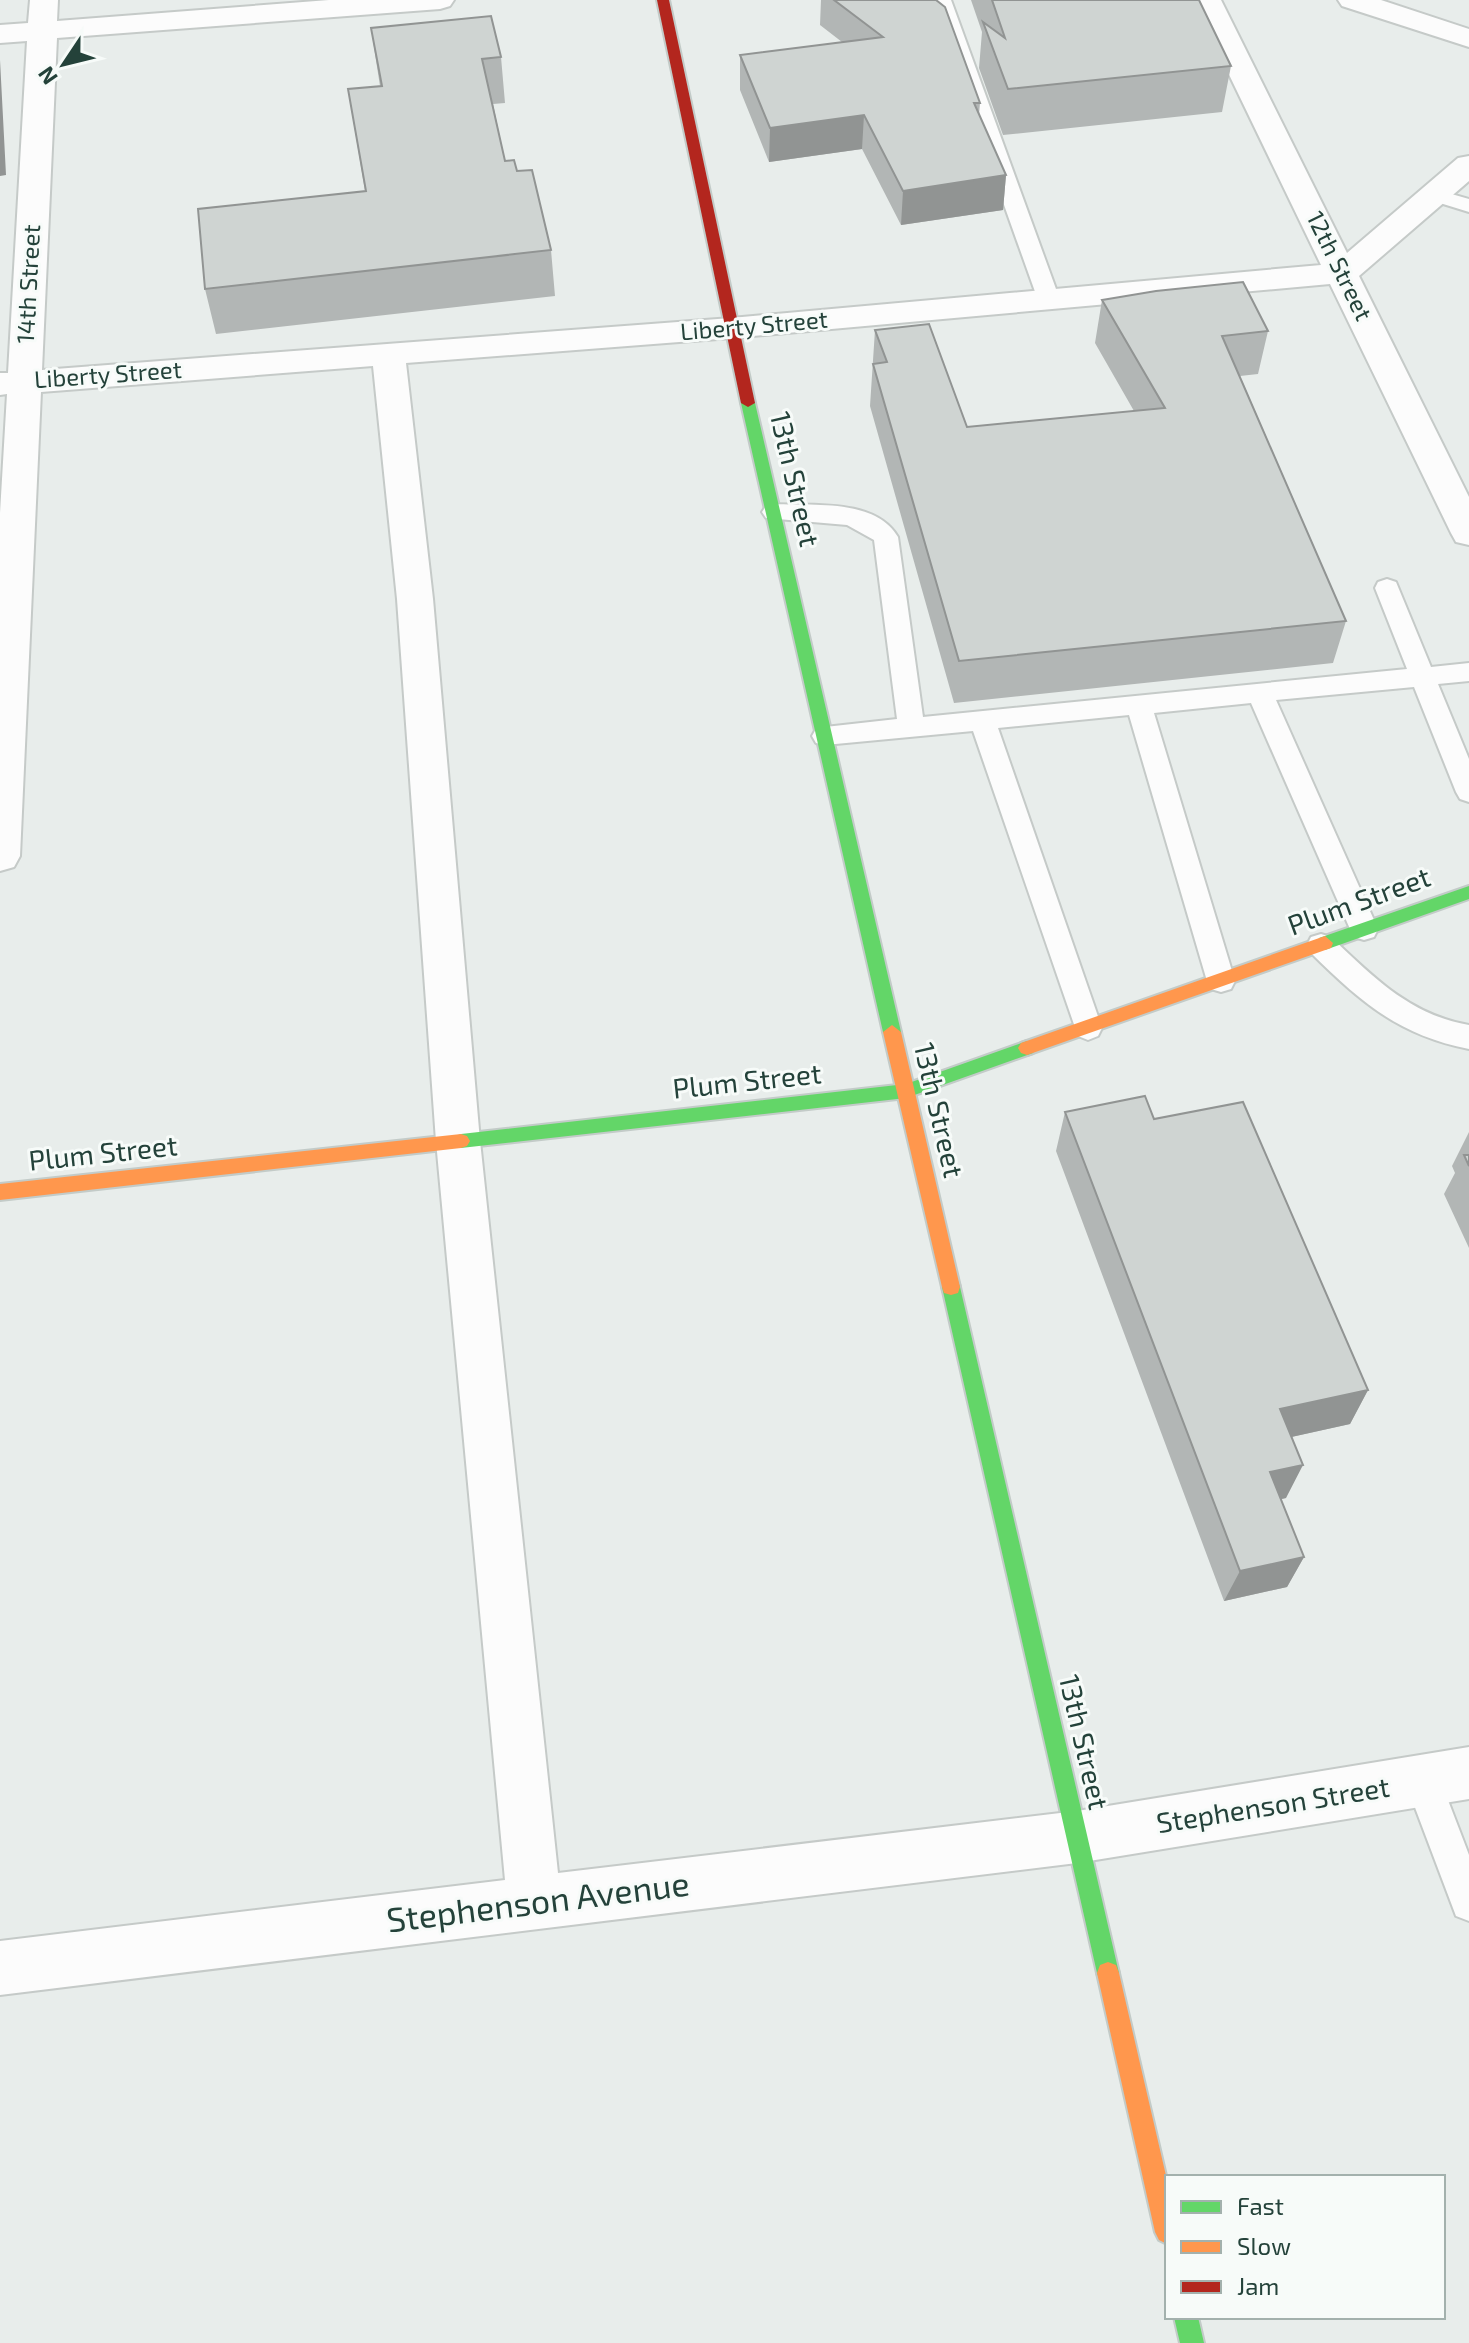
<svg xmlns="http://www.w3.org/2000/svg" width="1469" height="2343" font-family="'Exo 2',sans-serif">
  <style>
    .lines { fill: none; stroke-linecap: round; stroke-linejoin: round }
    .lane-casing { stroke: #c5cac8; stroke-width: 4 }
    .street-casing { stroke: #c5cac8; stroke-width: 4 }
    .fast-casing { stroke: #c3cbc8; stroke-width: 4 }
    .slow-casing { stroke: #c3cbc8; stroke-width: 4 }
    .jam-casing { stroke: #c3cbc8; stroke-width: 4 }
    .lane { fill: #fcfcfc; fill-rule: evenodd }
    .street { fill: #fcfcfc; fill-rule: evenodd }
    .fast { fill: #63d668; fill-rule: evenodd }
    .slow { fill: #ff974d; fill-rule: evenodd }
    .jam { fill: #b3261e; fill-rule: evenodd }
    .wall { fill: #b2b6b5 }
    .shaded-wall { fill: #919493 }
    .building { fill: #cfd4d2; stroke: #919493; stroke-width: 2 }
    .labels { text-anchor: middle; stroke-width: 6; stroke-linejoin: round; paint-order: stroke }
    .far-street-label { font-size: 24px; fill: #24423a; stroke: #f7fbf9 }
    .street-label { font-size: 28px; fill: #24423a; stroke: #f7fbf9 }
    .near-street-label { font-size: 34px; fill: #24423a; stroke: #f7fbf9 }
  </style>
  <rect width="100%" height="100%" fill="#e8edeb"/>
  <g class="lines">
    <!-- lane casing -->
    <g class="lane-casing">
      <path id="lane" d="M931 0H951L1060 300 1057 305H1041L1038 300Z
        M1434 189 1469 199V212L1427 199 1423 195Z
        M774 504C812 506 875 498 898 537L923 717 1407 669 1375 588 1378 582 1387 579 1396 582 1431 667 1469 663V681L1438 684 1469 759V802L1460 799 1456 792 1414 687 1276 700 1378 929 1374 937 1364 940 1354 937 1350 929 1251 703 1154 713 1235 981 1231 989 1221 992 1211 989 1207 981 1129 715 998 728 1102 1028 1098 1036 1088 1040 1078 1036 973 731 825 745 816 743 812 736 816 729 825 727 897 719 874 540 847 525 766 518 762 512 766 506Z
        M1321 934 1331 937C1373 977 1410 1015 1469 1025V1049C1398 1035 1361 1002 1311 953L1307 945 1311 937Z
        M1423 1763 1436 1769 1469 1855V1921L1456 1916 1405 1781 1410 1769Z"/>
    </g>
    <!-- street casing -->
    <g class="street-casing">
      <path id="street" d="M30 0H58L57 21 329 0H454L450 6 440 9 57 38 42 370 731 318 1321 265 1193 0H1221L1347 253 1458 158 1469 156V181L1359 276 1469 497V545L1456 542 1451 533 1330 284 731 338 406 363 433 599 480 1141 558 1873 1077 1811 1469 1747V1799L1077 1863 0 1995V1941L505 1880 436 1141 397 599 373 366 41 392 20 856 14 867 0 871V513L7 394 0 395V373H8L27 41 0 43V25L28 23Z
        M1338 0H1381L1469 29V47L1342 6Z"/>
    </g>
    <!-- fast casing -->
    <g class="fast-casing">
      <path id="fast" d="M748 399 755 403 901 1032 892 1039 883 1032 741 403Z
        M1469 886V899L1325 950 1317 943 1319 938Z
        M1027 1041 1033 1043 1036 1048 1033 1053 906 1098 461 1148 455 1146 452 1141 455 1136 461 1134 906 1084Z
        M951 1279 958 1281 960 1287 1119 1973 1116 1981 1108 1984 1100 1981 1097 1973 942 1287 944 1281Z
        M1174 2317H1198L1204 2343H1180Z"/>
    </g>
    <!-- slow casing -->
    <g class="slow-casing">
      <path id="slow" d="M1325 936 1333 943 1331 948 1027 1055 1021 1053 1018 1048 1021 1043Z
        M892 1025 901 1032 960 1287 958 1293 951 1295 944 1293 942 1287 883 1032Z
        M461 1134 467 1136 470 1141 467 1146 461 1148 0 1200V1184Z
        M1108 1962 1116 1965 1119 1973 1167 2180V2244L1159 2240 1155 2232 1097 1973 1100 1965Z"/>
    </g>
    <!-- jam casing -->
    <g class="jam-casing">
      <path id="jam" d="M657 0H669L755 403 748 407 741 403Z"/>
    </g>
    <!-- lane -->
    <use href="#lane" class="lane"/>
    <!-- street -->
    <use href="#street" class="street"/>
    <!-- fast -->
    <use href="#fast" class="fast"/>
    <!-- slow -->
    <use href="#slow" class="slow"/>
    <!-- jam -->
    <use href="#jam" class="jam"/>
  </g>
  <!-- wall -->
  <path class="wall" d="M821 0H936L980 103 979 115 1006 175 1003 210 901 225 862 149 769 162 740 90V55L842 42 820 25Z
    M971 0H1199L1231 66 1222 112 1003 135 979 68 982 32Z
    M371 28 501 57 505 103 493 104 505 161 517 171 551 250 555 296 216 334 205 289 365 191 348 89 380 86Z
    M1102 300 1268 331 1258 374 1240 376 1346 621 1333 663 954 703 870 406 875 330 967 427 1134 411 1095 343Z
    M1065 1112 1368 1390 1350 1424 1291 1437 1286 1498 1281 1499 1304 1557 1287 1587 1224 1601 1056 1151Z
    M1469 1132V1248L1444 1194 1455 1173 1452 1166Z"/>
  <!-- shaded-wall -->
  <path class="shaded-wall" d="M0 60 6 175 0 176Z
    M864 115 862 149 769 162 770 128Z
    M1006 175 1003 210 901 225 903 191Z
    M1368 1390 1350 1424 1264 1443 1280 1409Z
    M1303 1465 1286 1498 1254 1505 1270 1472Z
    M1304 1557 1287 1587 1224 1601 1240 1571Z"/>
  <!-- building -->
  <path class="building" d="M834 0H936L945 7 980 103H974L1006 175 903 191 864 115 770 128 740 55 883 37Z
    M992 0H1199L1231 66 1008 89 983 22 1005 38Z
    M491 16 501 57 482 59 505 161 514 160 517 171 532 170 551 250 205 289 198 209 366 191 348 89 382 86 371 28Z
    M1243 282 1268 331 1222 336 1346 621 959 661 873 364 887 362 875 330 929 324 967 427 1165 408 1102 300 1156 291Z
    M1145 1096 1154 1119 1243 1102 1368 1390 1280 1409 1303 1465 1270 1472 1304 1557 1240 1571 1065 1112Z
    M1464 1155H1469V1166Z"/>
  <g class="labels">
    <!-- far-street labels -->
    <g class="far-street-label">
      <text transform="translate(1339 266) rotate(64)" y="8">12th Street</text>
      <text transform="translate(29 284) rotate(-87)" y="8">14th Street</text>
      <text transform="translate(754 326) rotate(-5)" y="8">Liberty Street</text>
      <text transform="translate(108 375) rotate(-4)" y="8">Liberty Street</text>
    </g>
    <!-- street labels -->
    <g class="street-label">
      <text transform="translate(795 479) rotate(77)" y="10">13th Street</text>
      <text transform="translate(1359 901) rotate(-20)" y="10">Plum Street</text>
      <text transform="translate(747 1081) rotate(-6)" y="10">Plum Street</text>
      <text transform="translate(939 1110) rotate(77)" y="10">13th Street</text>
      <text transform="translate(103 1153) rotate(-6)" y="10">Plum Street</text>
      <text transform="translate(1084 1742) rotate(77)" y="10">13th Street</text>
      <text transform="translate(1273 1805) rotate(-9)" y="10">Stephenson Street</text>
    </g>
    <!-- near-street labels -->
    <g class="near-street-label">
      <text transform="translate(538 1902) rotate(-7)" y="12">Stephenson Avenue</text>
    </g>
  </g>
  <!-- legend -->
  <rect x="1165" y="2175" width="280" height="144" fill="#f7fbf9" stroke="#a3b1ad" stroke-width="2"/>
  <rect x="1181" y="2201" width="40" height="12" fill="#63d668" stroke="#a3b1ad" stroke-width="2"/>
  <text x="1237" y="2215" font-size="24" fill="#24423a">Fast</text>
  <rect x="1181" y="2241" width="40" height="12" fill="#ff974d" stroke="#a3b1ad" stroke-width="2"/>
  <text x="1237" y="2255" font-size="24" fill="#24423a">Slow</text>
  <rect x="1181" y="2281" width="40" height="12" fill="#b3261e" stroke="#a3b1ad" stroke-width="2"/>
  <text x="1237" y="2295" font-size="24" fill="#24423a">Jam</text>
  <!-- north arrow -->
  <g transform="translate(64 64) rotate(235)" stroke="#f7fbf9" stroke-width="6" paint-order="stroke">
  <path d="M0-6L14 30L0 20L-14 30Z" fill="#24423a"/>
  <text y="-12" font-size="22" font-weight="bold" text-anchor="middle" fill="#24423a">N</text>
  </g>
</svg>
